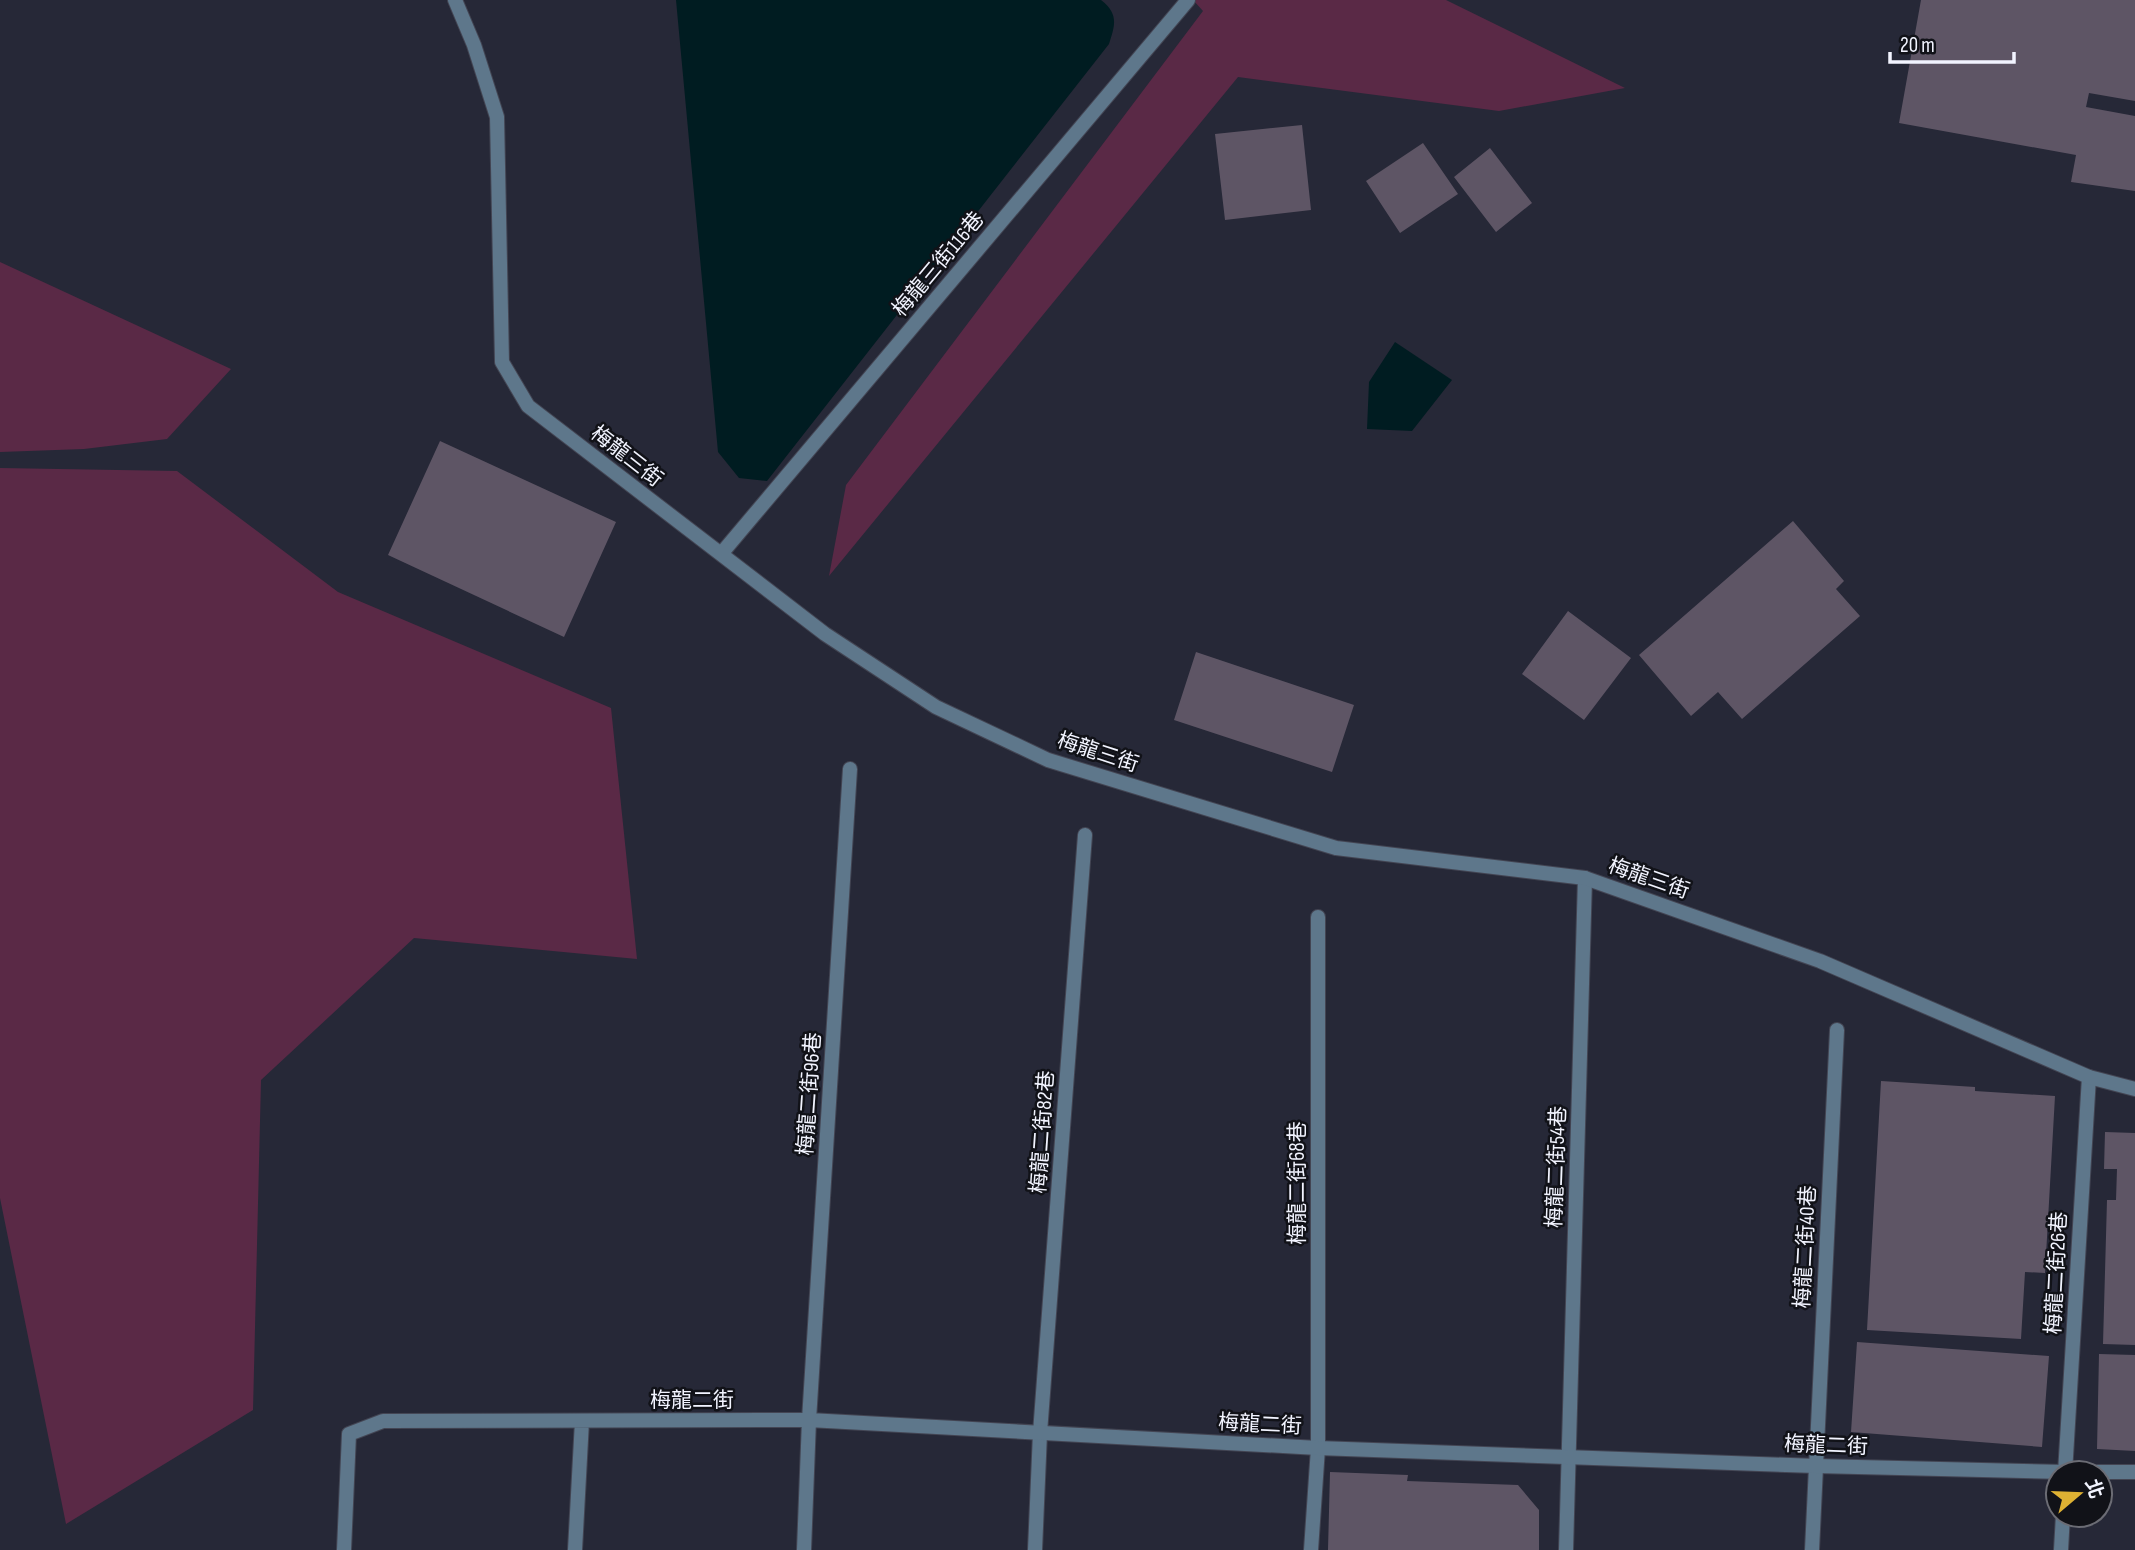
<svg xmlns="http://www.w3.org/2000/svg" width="2135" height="1550" font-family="'Sofia Sans Condensed','Noto Sans TC',sans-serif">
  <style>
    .green { fill: #5a2946 }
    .water { fill: #001c21 }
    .building { fill: #5e5565 }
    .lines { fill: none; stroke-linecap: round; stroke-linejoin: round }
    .lane-casing { stroke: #434553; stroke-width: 16 }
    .street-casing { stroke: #434553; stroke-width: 16 }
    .lane { stroke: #5e778b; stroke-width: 14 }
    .street { stroke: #5e778b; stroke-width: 14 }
    .labels { text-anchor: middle; stroke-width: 5; stroke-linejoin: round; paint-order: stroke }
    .street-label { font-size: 21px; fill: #f2f4ff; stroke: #111218 }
  </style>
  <rect width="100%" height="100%" fill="#262837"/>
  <!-- green -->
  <path class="green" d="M1193 0H1446L1625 88 1499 111 1238 77 829 576 846 485 1203 11Z
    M0 262 231 369 167 439 84 449 0 452Z
    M0 468 177 471 338 592 611 708 637 959 414 938 261 1080 253 1410 66 1524 0 1198Z"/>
  <!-- water -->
  <path class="water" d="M676 0H1101C1119 14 1115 25 1109 44L767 481 739 478 718 452Z
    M1395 342 1452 380 1412 431 1367 429 1369 382Z"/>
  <!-- building -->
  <path class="building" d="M1921 0H2135V101L2089 93 2086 107 2135 116V191L2071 182 2076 155 1899 123Z
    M1302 125 1311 210 1225 220 1215 134Z
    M1423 143 1458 194 1400 233 1366 181Z
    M1490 148 1532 203 1496 232 1454 177Z
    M440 441 616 522 564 637 388 555Z
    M1793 521 1844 581 1836 589 1860 616 1742 719 1718 692 1691 716 1639 655Z
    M1568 611 1631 658 1584 720 1522 674Z
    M1196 652 1354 705 1332 772 1174 720Z
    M1881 1081 1975 1087V1091L2055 1096 2045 1273 2025 1272 2021 1339 1867 1330Z
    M2105 1132 2135 1133V1345L2103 1344 2107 1200H2116L2117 1169H2104Z
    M1857 1342 2049 1356 2042 1447 1851 1432Z
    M2099 1354 2135 1355V1451L2097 1449Z
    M1330 1472 1408 1475 1407 1481 1518 1485 1539 1510V1550H1328Z"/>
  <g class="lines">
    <!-- lane casing -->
    <g class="lane-casing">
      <path id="lane" d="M2065 1473 2089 1077
        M1035 1550 1040 1433 1085 835
        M1311 1550 1318 1448V917
        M1566 1550 1585 878
        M1812 1550 1837 1030
        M2061 1550 2063 1515"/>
    </g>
    <!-- street casing -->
    <g class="street-casing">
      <path id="street" d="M455 0 474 45 497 117 502 362 528 406 825 634 936 707 1048 760 1336 848 1585 878 1820 961 2089 1077 2135 1089
        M721 554 1188 0
        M344 1550 349 1434 383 1421 809 1420 1318 1448 1816 1466 2065 1472H2135
        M575 1550 582 1421
        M804 1550 809 1420 850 769"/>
    </g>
    <!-- lane -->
    <use href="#lane" class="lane"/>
    <!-- street -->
    <use href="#street" class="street"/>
  </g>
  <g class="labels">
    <!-- street labels -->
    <g class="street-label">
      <text transform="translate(938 264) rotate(-50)" y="7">梅龍三街116巷</text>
      <text transform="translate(627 456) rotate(38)" y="7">梅龍三街</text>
      <text transform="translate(1098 752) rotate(18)" y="7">梅龍三街</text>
      <text transform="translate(1649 878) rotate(19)" y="7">梅龍三街</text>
      <text transform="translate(809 1094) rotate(-86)" y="7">梅龍二街96巷</text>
      <text transform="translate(1042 1132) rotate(-86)" y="7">梅龍二街82巷</text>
      <text transform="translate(1556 1167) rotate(-88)" y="7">梅龍二街54巷</text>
      <text transform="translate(1297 1183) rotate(-90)" y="7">梅龍二街68巷</text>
      <text transform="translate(1805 1247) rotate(-87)" y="7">梅龍二街40巷</text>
      <text transform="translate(2056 1273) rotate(-87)" y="7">梅龍二街26巷</text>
      <text x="692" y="1407">梅龍二街</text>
      <text transform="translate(1260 1424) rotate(3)" y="7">梅龍二街</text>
      <text transform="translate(1826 1445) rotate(2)" y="7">梅龍二街</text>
    </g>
  </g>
  <!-- north arrow -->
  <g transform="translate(2079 1494) rotate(71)"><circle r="33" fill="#111218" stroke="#6b6c74" stroke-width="2"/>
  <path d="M0-5L12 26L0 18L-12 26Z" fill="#deb133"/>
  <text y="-10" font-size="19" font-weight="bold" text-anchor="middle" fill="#f2f4ff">北</text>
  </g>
  <!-- scale -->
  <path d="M1890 52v10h124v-10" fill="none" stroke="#f2f4ff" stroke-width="3.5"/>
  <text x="1900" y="52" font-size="21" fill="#f2f4ff" stroke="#111218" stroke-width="5" paint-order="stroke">20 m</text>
</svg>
